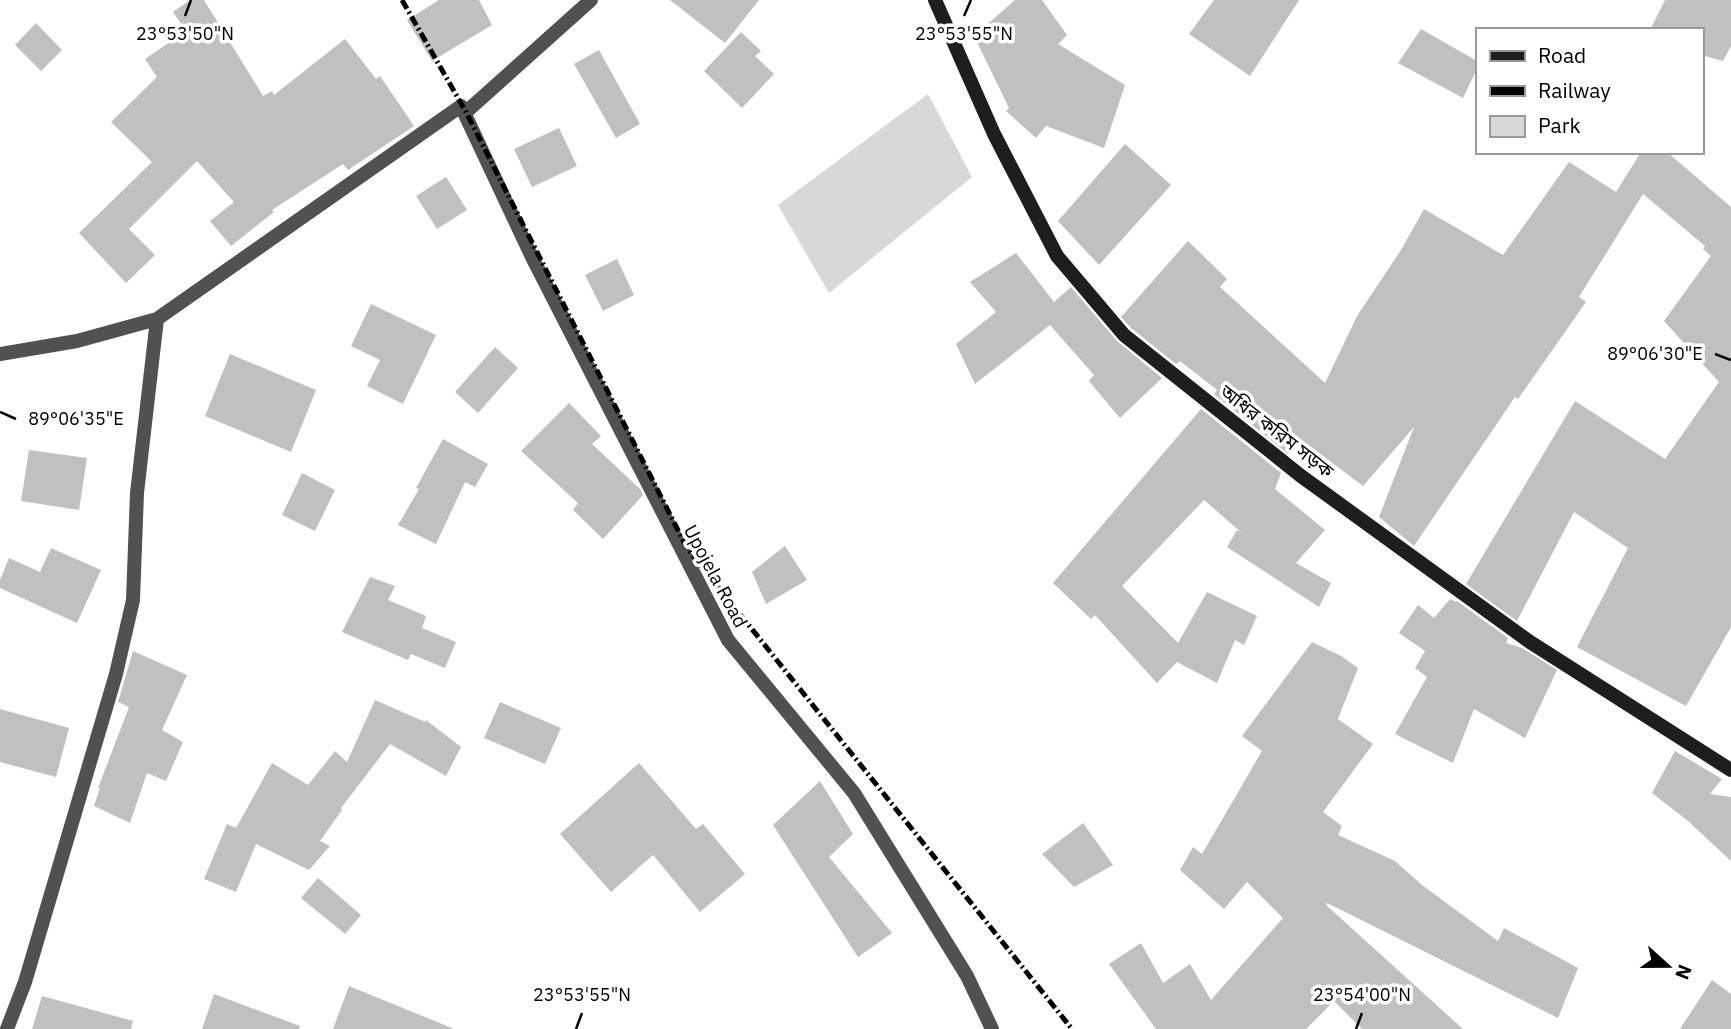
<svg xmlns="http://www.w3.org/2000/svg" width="1731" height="1029" font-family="'IBM Plex Sans','Noto Sans Bengali',sans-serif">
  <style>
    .green { fill: #d8d8d8 }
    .building { fill: #c0c0c0 }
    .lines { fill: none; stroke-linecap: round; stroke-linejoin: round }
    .street { stroke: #515151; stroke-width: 14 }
    .secondary { stroke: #1e1e1e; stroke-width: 14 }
    .rail { stroke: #000; stroke-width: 5; stroke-dasharray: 10 3.5 2 3.5; stroke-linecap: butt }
    .ticks { fill: none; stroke: #000; stroke-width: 2.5 }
    .labels { text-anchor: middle; stroke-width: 7; stroke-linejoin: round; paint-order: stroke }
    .street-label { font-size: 19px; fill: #000; stroke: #fff }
    .ticks-label { font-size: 18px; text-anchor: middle; fill: #000; stroke: #fff; stroke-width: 7; stroke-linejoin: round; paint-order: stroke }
  </style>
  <rect width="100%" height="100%" fill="#fff"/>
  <!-- green -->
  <path class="green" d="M928 94 972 177 829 293 778 205Z"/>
  <!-- building -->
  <path class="building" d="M190 0H204L263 96 272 91 274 95 345 39 376 79 380 76 414 126 348 170 343 164 272 210 274 212 231 246 210 221 234 202 197 161 129 229 155 255 126 283 79 233 152 162 111 122 157 77 145 59 186 31 173 12Z
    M439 0H479L492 25 432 61 407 20Z
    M670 0H759L725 43Z
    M1015 0H1042L1067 35 1058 44 1125 85 1104 148 1046 126 1036 138 1006 111 1009 108 974 36Z
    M1214 0H1299L1250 76 1189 34Z
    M1665 0H1731V46L1723 61 1701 55V30H1650Z
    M36 23 62 50 41 71 15 45Z
    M1421 29 1477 61V69L1463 98 1398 63Z
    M741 32 761 51 755 56 774 74 742 108 704 71Z
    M599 50 640 124 616 138 574 64Z
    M559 128 577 166 532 187 514 149Z
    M1125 144 1171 185 1099 265 1058 221Z
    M1641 152H1667L1731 207V627L1686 706 1577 647 1628 548 1574 512 1517 621 1466 584 1575 401 1665 459 1719 382 1664 321 1711 256 1703 249 1705 246 1643 194 1579 297 1586 302 1518 399 1515 397 1414 546 1379 517 1414 427 1363 486 1295 435 1288 454 1214 394 1217 390 1180 361 1176 364 1131 328 1121 317 1188 241 1227 279 1220 287 1325 383 1357 316 1401 250 1424 209 1503 255 1569 162 1616 192Z
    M446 177 467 210 437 229 416 196Z
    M1016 253 1054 302 1071 287 1117 341 1162 378 1120 418 1089 381 1094 375 1050 325 975 384 956 344 996 312 970 282Z
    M617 259 634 295 603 311 585 275Z
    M371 304 436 335 403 404 367 386 380 360 351 346Z
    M495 347 518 368 478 413 455 392Z
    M230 354 316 390 291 452 205 416Z
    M569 403 601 436 592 444 641 490 643 495 603 539 573 510 578 503 521 451Z
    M1201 409 1281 473 1275 489 1325 530 1296 563 1331 583 1319 607 1227 547 1237 530 1242 533 1204 500 1122 586 1178 643 1207 592 1257 616 1244 645 1235 640 1217 683 1177 662 1157 683 1095 615 1091 619 1053 583Z
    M443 439 488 464 475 487 465 482 436 544 398 525 419 489 416 488Z
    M29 450 87 458 79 510 21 501Z
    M302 473 335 490 315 531 282 515Z
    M785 546 807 580 766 604 752 572Z
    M51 548 101 570 77 623 0 588V580L9 558 40 572Z
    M370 577 395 586 388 600 426 616 422 628 456 642 445 668 411 654 408 660 342 632Z
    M1450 599 1456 602 1457 601 1508 638 1506 643 1522 648 1557 670 1525 738 1474 709 1453 763 1395 734 1427 677 1415 668 1425 651 1399 633 1418 605 1434 618Z
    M1312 642 1341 656 1358 668 1338 719 1373 744 1323 812 1342 826 1338 835 1395 861 1422 885 1498 941 1504 928 1578 968 1558 1018 1327 903 1326 905 1463 1029H1362L1334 1001 1306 1029H1156L1109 964 1141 943 1163 983 1190 964 1211 1000 1283 918 1247 882 1224 909 1180 870 1193 847 1202 854 1262 751 1242 736Z
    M133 651 187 675 162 730 183 742 166 781 147 773 130 823 94 806 100 788H98L129 707 118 702Z
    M375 700 425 722 426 720 461 747 446 776 390 744 341 808 342 810 320 841 330 846 309 870 256 844 236 892 204 879 227 824 236 828 272 763 308 785 335 751 347 762Z
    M500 702 561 728 545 764 484 738Z
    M0 709 69 728 56 777 0 762Z
    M1675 751 1722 779 1710 794 1731 797V861L1688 821 1652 793Z
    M639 763 696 829 703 824 745 874 700 912 653 855 611 892 560 834Z
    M820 781 853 834 829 857 892 933 858 957 773 825Z
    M1083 823 1113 865 1074 887 1042 854Z
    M318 878 361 915 345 934 301 898Z
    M1712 980 1731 994V1029H1680Z
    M349 986 452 1028V1029H333Z
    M214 994 300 1026 299 1029H202Z
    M42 996 133 1021 131 1029H32Z"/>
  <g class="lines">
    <!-- street -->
    <path class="street" d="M461 106 532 257 728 640 854 793 967 976 992 1029
      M461 106 466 112 591 0
      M0 354 77 341 157 319 461 106
      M7 1029 25 982 116 674 133 600 137 493 157 319"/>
    <!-- secondary -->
    <path class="secondary" d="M935 0 994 134 1057 256 1124 335 1301 476 1530 642 1731 770"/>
    <!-- rail -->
    <path class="rail" d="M402 0 466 112 687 548 1072 1029"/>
  </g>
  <!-- ticks -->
  <path class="ticks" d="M185 16 191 0M964 16 971 0M1715 354 1731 360M0 412 16 419M576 1029 582 1013M1356 1029 1362 1013"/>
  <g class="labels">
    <!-- street labels -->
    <g class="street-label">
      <text transform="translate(1277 431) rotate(38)" y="7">অধির করিম সড়ক</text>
      <text transform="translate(716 576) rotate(62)" y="7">Upojela Road</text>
    </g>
  </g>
  <g class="ticks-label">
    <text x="185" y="40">23°53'50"N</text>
    <text x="964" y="40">23°53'55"N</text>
    <text x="1655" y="360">89°06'30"E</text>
    <text x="76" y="425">89°06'35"E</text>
    <text x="582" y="1001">23°53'55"N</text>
    <text x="1362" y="1001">23°54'00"N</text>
  </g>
  <!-- legend -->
  <rect x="1476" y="28" width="228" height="126" fill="#ffffff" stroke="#999999" stroke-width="2"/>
  <rect x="1490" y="51" width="35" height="10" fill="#1e1e1e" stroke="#999999" stroke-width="2"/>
  <text x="1538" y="63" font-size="21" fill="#000000">Road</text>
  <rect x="1490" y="86" width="35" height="10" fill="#000000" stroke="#999999" stroke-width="2"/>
  <text x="1538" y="98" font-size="21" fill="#000000">Railway</text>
  <rect x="1490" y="116" width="35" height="21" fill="#d8d8d8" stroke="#999999" stroke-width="2"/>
  <text x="1538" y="133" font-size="21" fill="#000000">Park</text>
  <!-- north arrow -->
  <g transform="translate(1668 966) rotate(111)" stroke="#ffffff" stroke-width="5" paint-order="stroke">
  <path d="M0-5L12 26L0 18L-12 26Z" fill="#000000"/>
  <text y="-10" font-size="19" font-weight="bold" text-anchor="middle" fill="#000000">N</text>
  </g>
</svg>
